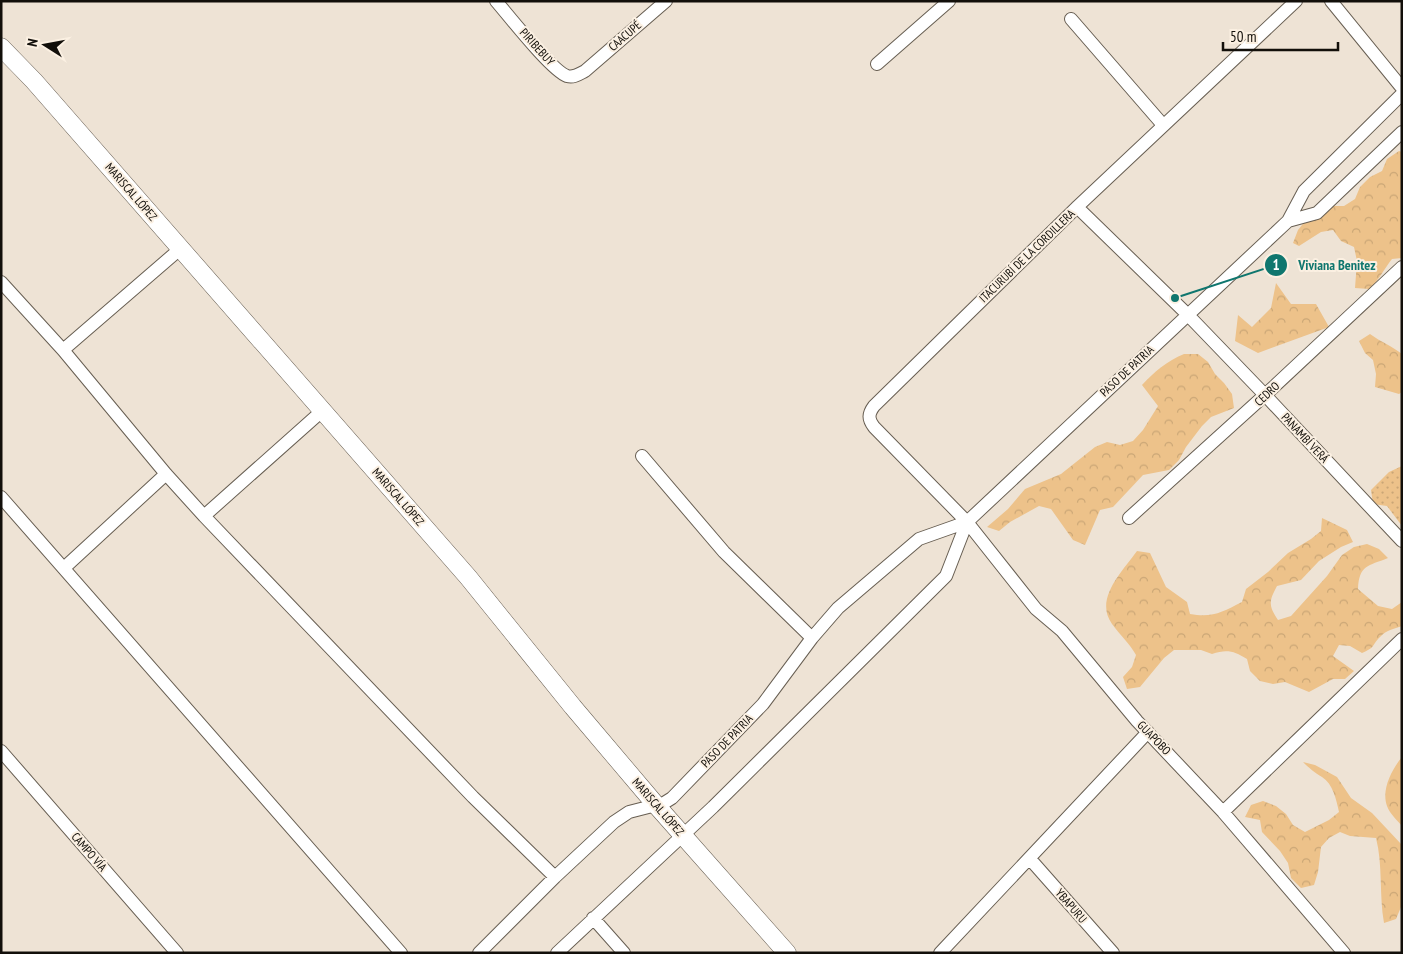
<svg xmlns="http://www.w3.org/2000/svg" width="1403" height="954" font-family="'PT Sans Narrow',sans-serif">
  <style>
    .grass { fill: url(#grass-dots) }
    .forest { fill: url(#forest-crowns) }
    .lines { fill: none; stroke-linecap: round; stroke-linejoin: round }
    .street-casing { stroke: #675e52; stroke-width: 14 }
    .secondary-casing { stroke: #675e52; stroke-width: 19 }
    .street { stroke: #fff; stroke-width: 12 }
    .secondary { stroke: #fff; stroke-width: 18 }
    .labels { text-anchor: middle; stroke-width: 4; stroke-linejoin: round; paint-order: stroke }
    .street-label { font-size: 12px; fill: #120f0a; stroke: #fbf0e2 }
    .leader { fill: none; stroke: #0f766e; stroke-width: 2 }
    .callout-dot { fill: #0f766e; stroke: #fbf0e2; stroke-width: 2 }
    .mark-label { font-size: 15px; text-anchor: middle; font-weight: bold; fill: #fff }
    .callout-label { font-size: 14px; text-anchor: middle; font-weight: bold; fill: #0f766e; stroke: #fbf0e2; stroke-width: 4; stroke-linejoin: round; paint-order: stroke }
  </style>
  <defs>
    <pattern id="grass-dots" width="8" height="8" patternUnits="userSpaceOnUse" patternTransform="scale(1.25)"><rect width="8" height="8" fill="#edc28a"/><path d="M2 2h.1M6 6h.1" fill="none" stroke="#caa676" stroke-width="1.8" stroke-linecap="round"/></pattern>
    <pattern id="forest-crowns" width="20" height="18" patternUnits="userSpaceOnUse" patternTransform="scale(1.25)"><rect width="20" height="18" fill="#edc28a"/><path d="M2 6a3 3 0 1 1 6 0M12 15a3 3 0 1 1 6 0" fill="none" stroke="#caa676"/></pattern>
  </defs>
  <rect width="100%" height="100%" fill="#eee3d5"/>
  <!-- grass -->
  <path class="grass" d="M1402 466V526L1387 506 1373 504 1371 490 1389 472Z"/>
  <!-- forest -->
  <path class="forest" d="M1399 151 1402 152V258L1392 259C1384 269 1379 280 1369 289L1355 288 1357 261 1354 247 1341 241 1333 230 1321 232 1299 246 1293 243 1298 230 1306 220 1331 206H1344L1355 199 1360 187 1370 177 1382 171 1387 159Z
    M1276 283 1291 304H1316L1329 327 1258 353 1235 341 1238 315 1252 327 1271 308Z
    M1370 334C1381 342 1392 346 1402 354V392L1399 394 1375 387 1376 374 1373 360 1365 353 1359 341Z
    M1184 354H1198L1208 362 1215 374 1224 383 1232 394 1234 408 1211 417 1202 426 1186 447 1179 460 1169 470 1143 475 1113 507 1100 510 1085 545 1073 540 1051 509 1039 506 1010 522 999 531 987 527 1008 509 1025 489 1061 474 1095 447 1107 442 1120 445 1133 441 1143 430 1158 406 1142 385C1154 372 1167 361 1184 354Z
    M1322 518 1347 530 1353 542 1341 547 1319 561 1301 580 1277 586C1269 601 1268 605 1278 620L1291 616 1327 576 1342 555 1354 547 1367 544 1379 549 1388 558C1368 566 1359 565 1358 589L1378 606 1392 609 1402 602V626C1394 629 1386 630 1380 637 1371 646 1376 647 1362 653L1350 646 1339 645 1333 656 1354 671 1345 679H1333L1309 692 1285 682 1273 684 1260 681 1250 671 1247 659C1234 651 1227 649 1212 654L1201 650H1174L1164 658 1140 687 1127 689 1123 677 1132 667 1136 655C1130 644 1120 635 1112 624 1094 599 1122 572 1137 551L1150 553 1166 587 1187 602 1190 614C1213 618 1222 612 1242 602L1246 589 1268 572 1288 553 1311 539 1321 531Z
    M1402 757V826C1397 820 1390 814 1387 806 1381 790 1392 769 1402 757Z
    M1303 762 1315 765 1337 777 1351 798 1372 813 1402 845 1401 907 1396 919 1384 923C1379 895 1383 865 1376 838L1350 836 1340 832 1329 838 1321 847 1318 872 1314 885 1301 888 1291 878 1288 863 1280 851 1262 832 1260 820 1245 817 1251 805 1263 801 1276 806 1286 814 1293 825 1305 832 1329 820 1339 812C1336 799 1333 784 1322 777 1314 772 1309 768 1303 762Z"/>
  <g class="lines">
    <!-- street casing -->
    <g class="street-casing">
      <path id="street" d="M496 1C509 16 552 71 567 76 574 78 579 74 585 71L666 1
        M1296 1 1077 207 874 406C868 414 868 419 874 427L967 522 1036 609 1062 631 1137 721 1223 812 1344 953
        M1331 1 1402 88
        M1071 19 1163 125
        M877 64 949 1
        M1077 207 1187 314 1265 395 1402 541
        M1288 221 1317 213 1402 132
        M1 282 63 350 166 474 204 516 473 797 555 877
        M63 350 180 249
        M642 456 724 552 812 638
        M1 497 401 953
        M204 516 322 411
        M1129 518 1265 395 1402 267
        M64 568 166 474
        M1 751 177 953
        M1223 812 1402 639
        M1030 859 1113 953
        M593 918 624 953
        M479 953 555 877 614 822 629 812 664 803 672 798 763 704 812 638 838 608 919 539 967 522 1288 221 1304 191 1402 94
        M557 953 713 807 946 576 967 522
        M940 953 1148 732"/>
    </g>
    <!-- secondary casing -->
    <g class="secondary-casing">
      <path id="secondary" d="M1 47 34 81 468 577 573 707 656 805 787 953"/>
    </g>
    <!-- street -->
    <use href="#street" class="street"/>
    <!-- secondary -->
    <use href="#secondary" class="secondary"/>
  </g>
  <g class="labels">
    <!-- street labels -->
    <g class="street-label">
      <text transform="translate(625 36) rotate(-41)" y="4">CAACUPÉ</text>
      <text transform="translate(537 47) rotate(48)" y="4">PIRIBEBUY</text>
      <text transform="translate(131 192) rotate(49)" y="4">MARISCAL LÓPEZ</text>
      <text transform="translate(1027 256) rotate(-44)" y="4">ITACURUBÍ DE LA CORDILLERA</text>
      <text transform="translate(1127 371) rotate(-43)" y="4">PASO DE PATRIA</text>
      <text transform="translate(1267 394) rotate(-43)" y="4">CEDRO</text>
      <text transform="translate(1305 438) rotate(47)" y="4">PANAMBÍ VERÁ</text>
      <text transform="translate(398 497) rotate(49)" y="4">MARISCAL LÓPEZ</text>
      <text transform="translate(1154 738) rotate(46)" y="4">GUAPOBO</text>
      <text transform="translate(727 741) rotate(-46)" y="4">PASO DE PATRIA</text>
      <text transform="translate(658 807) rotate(49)" y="4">MARISCAL LÓPEZ</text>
      <text transform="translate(89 852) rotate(49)" y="4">CAMPO VÍA</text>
      <text transform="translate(1071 906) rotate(49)" y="4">YBAPURU</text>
    </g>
  </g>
  <!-- callouts -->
  <path class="leader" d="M1175 298L1276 265"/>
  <g class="callout-dot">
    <circle cx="1175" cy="298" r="5"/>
    <circle cx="1276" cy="265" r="12"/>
  </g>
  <g class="mark-label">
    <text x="1276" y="270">1</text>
  </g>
  <g class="callout-label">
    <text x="1337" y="270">Viviana Benitez</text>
  </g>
  <!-- border -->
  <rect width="1403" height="954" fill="none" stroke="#120f0a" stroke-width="5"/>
  <!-- north arrow -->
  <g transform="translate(45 45) rotate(281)" stroke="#fbf0e2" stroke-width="4" paint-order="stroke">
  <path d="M0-4L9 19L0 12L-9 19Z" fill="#120f0a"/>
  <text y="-8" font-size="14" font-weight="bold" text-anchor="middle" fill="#120f0a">N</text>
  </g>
  <!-- scale -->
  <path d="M1223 42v8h115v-8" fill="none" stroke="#120f0a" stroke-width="2.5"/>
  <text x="1230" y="42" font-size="15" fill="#120f0a" stroke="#fbf0e2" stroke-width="4" paint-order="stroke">50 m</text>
</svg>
